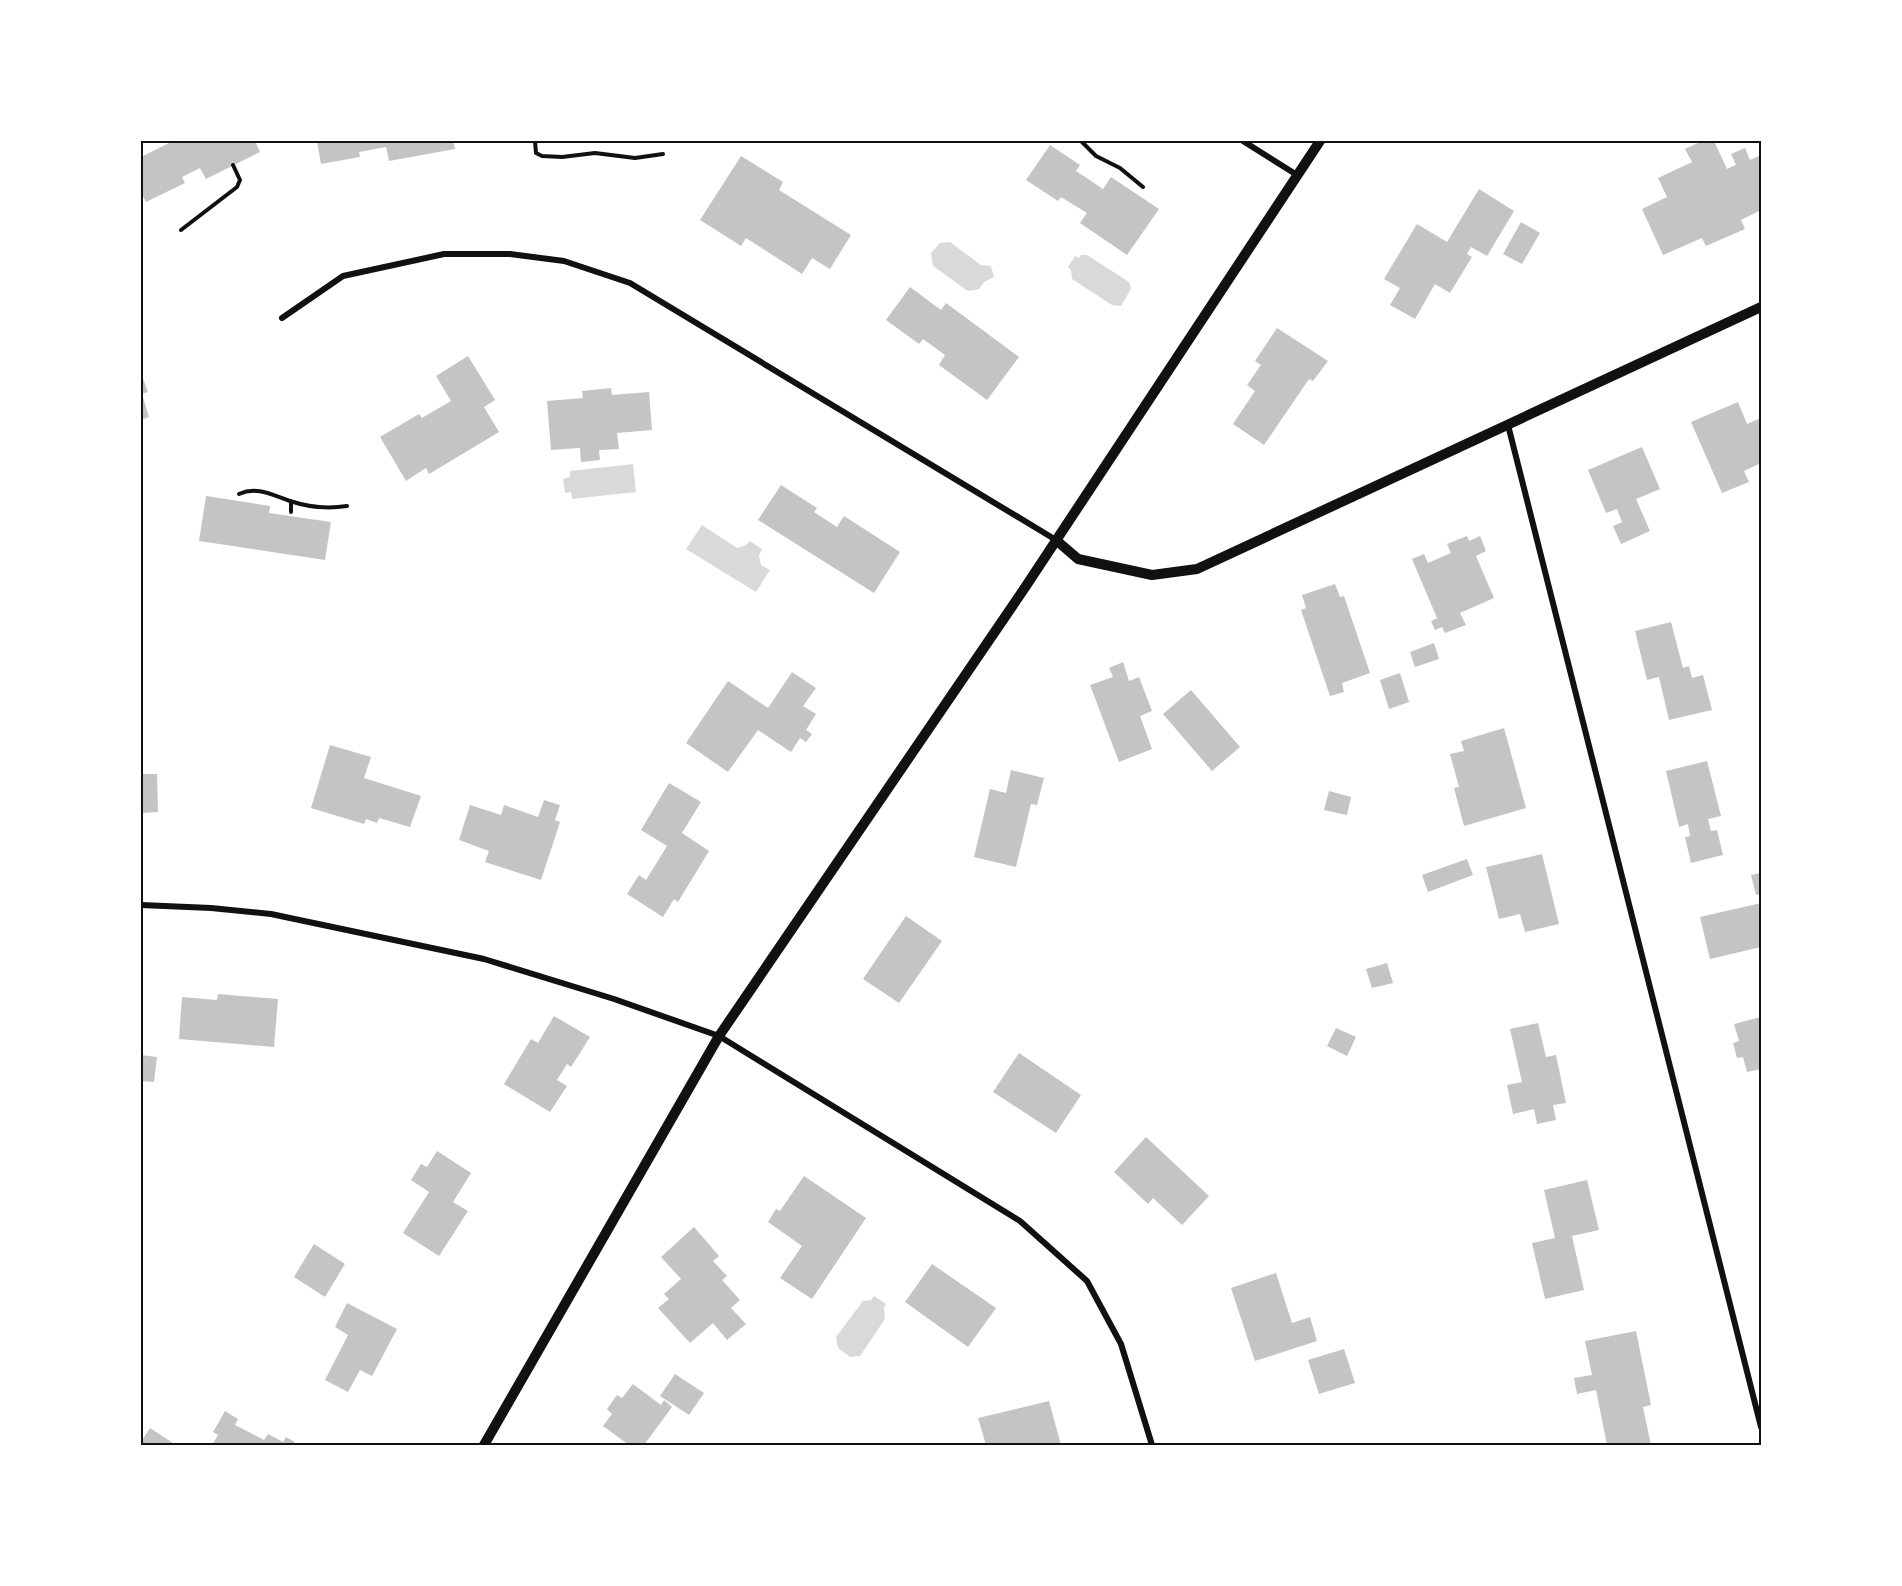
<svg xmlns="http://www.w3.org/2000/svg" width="1902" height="1586" font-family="Arial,sans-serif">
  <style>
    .water { fill: #d9d9d9 }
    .building { fill: #c4c4c4 }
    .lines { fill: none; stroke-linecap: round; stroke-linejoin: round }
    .path { stroke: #111; stroke-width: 4 }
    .minor { stroke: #111; stroke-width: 6 }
    .tertiary { stroke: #111; stroke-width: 10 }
    .neatline { fill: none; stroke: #111; stroke-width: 2 }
  </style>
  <rect width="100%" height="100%" fill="#fff"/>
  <!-- water -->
  <path class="water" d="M950 242 981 265 991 266 994 277 984 282 979 289 968 291 933 266 931 253 940 243Z
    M1081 255H1087L1129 282 1131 289 1121 306 1112 305 1072 279 1071 270 1068 267 1075 256 1079 258Z
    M633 464 636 492 572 499 571 492 565 493 563 479 570 477V471Z
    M702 525 737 548 746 545 750 541 762 549 759 556 761 565 770 570 756 592 686 549Z
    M874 1296 886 1304 884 1308 885 1319 860 1356 850 1357 838 1348 836 1337 863 1301 871 1300Z"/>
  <!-- building -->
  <path class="building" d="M173 141H255L260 152 206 179 200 168 182 177 185 183 146 202 141 192V157Z
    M317 141H453L455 149 389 161 386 147 359 152 360 157 321 164Z
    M1702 141H1714L1727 169 1736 165 1731 154 1745 148 1750 160 1761 155V210L1741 220 1745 229 1706 246 1702 238 1663 255 1642 209 1667 197 1658 178 1692 162 1685 149Z
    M1050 145 1080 165 1076 171 1103 189 1111 177 1159 209 1127 255 1080 223 1087 213 1061 197 1058 201 1026 180Z
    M741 156 783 182 779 190 851 235 830 269 812 258 802 274 746 238 741 246 700 220Z
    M1479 189 1514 211 1487 256 1471 247 1467 254 1472 257 1450 293 1435 284 1415 319 1390 305 1400 288 1384 279 1417 224 1447 242Z
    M1521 222 1540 233 1522 264 1503 254Z
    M910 287 941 310 946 303 1019 357 987 400 939 365 945 355 923 339 919 344 886 320Z
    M1277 328 1328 361 1313 381 1309 379 1264 445 1233 424 1255 391 1247 385 1261 365 1255 361Z
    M468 356 495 400 484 407 499 432 429 474 426 468 406 481 380 437 419 414 422 418 451 401 436 376Z
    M141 373 148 392 142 394 149 417 141 420Z
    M611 388 612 395 649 392 652 430 617 433 619 449 599 450 600 460 581 462 580 448 551 450 547 401 583 398 582 391Z
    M1738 402 1747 424 1761 418V469L1759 464 1744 471 1749 482 1722 493 1691 422Z
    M1642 447 1660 489 1636 499 1650 531 1621 544 1613 526 1622 522 1617 509 1606 513 1588 470Z
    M781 485 817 508 814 512 837 527 844 516 900 552 874 593 758 520Z
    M206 496 270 506 269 513 331 522 325 560 199 541Z
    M1467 536 1469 541 1480 536 1486 551 1476 556 1494 598 1460 613 1466 625 1445 633 1442 627 1435 630 1431 621 1437 618 1412 559 1424 554 1428 563 1451 553 1447 544Z
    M1335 584 1340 597 1344 596 1370 673 1342 683 1344 692 1330 696 1301 610 1306 608 1302 595Z
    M1671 622 1683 668 1689 666 1692 678 1703 675 1712 710 1669 720 1659 677 1647 680 1635 631Z
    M1434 643 1439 659 1415 667 1410 652Z
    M1123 662 1129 681 1139 677 1152 711 1140 716 1152 749 1119 762 1090 685 1113 677 1109 668Z
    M792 672 816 688 803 706 816 714 806 730 812 734 806 742 800 738 791 752 758 730 728 772 686 743 728 681 768 708Z
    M1400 673 1409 702 1389 709 1380 680Z
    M1191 690 1240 747 1212 771 1163 714Z
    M1504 728 1526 808 1464 826 1454 788 1459 787 1450 754 1464 751 1461 741Z
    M330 745 371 757 364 778 421 796 410 827 379 818 377 823 366 819 364 824 311 808Z
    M1707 761 1721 816 1708 819 1711 831 1717 830 1723 855 1691 863 1685 837 1690 836 1688 824 1679 827 1666 771Z
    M1011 770 1044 778 1037 805 1031 804 1016 867 974 857 990 789 1006 793Z
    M141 774H157L158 812 141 813Z
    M669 783 701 802 682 833 709 851 678 902 674 899 663 917 627 894 639 875 646 880 667 846 641 830Z
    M1329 791 1351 797 1347 815 1324 810Z
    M544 800 560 805 555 820 560 822 541 880 485 862 489 851 459 840 470 805 501 815 504 805 538 817Z
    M1542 854 1559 924 1525 932 1520 914 1499 919 1486 867Z
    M1467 859 1473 875 1428 892 1422 875Z
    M1761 873V894L1756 895 1751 875Z
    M1761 903V947L1710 959 1700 917Z
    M906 916 942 941 899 1003 863 979Z
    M1387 963 1393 983 1372 988 1366 969Z
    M218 994 278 999 274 1047 179 1039 182 997 217 1000Z
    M554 1016 590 1037 571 1067 567 1064 557 1080 567 1086 550 1112 504 1084 531 1039 538 1043Z
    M1761 1017V1069L1747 1072 1743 1057 1737 1058 1733 1043 1739 1041 1734 1024Z
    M1538 1023 1546 1057 1556 1055 1566 1103 1553 1105 1556 1120 1537 1124 1534 1109 1513 1114 1507 1085 1522 1082 1510 1029Z
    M1336 1028 1356 1037 1347 1056 1327 1046Z
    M1019 1053 1081 1095 1056 1133 993 1092Z
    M141 1055 157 1057 154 1082 141 1081Z
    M1146 1137 1209 1196 1182 1225 1153 1198 1148 1204 1114 1172Z
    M437 1151 471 1173 453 1202 468 1211 439 1256 403 1233 429 1192 411 1180 421 1164 427 1167Z
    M804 1176 866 1218 812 1299 780 1278 802 1246 768 1222 776 1209 780 1211Z
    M1587 1180 1599 1230 1572 1236 1584 1290 1545 1299 1532 1243 1555 1238 1544 1190Z
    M694 1227 719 1256 713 1261 727 1276 722 1280 740 1300 731 1308 746 1324 727 1340 713 1323 690 1343 658 1308 669 1299 664 1294 681 1279 661 1257Z
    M314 1244 345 1264 325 1297 294 1277Z
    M932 1264 996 1308 968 1347 905 1302Z
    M1276 1273 1292 1323 1310 1317 1317 1341 1255 1361 1231 1288Z
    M347 1303 397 1329 372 1376 360 1370 348 1392 325 1380 348 1335 335 1327Z
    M1636 1331 1651 1405 1643 1407 1651 1445H1607L1596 1390 1577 1394 1574 1378 1592 1375 1585 1341Z
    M1344 1349 1355 1383 1319 1394 1308 1360Z
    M675 1374 704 1393 689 1415 660 1396Z
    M633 1384 661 1405 664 1400 672 1407 644 1445H629L603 1426 612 1414 607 1409 617 1395 622 1398Z
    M1049 1401 1061 1445H986L978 1418Z
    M225 1411 238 1419 235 1425 264 1440 268 1434 283 1442 286 1437 295 1442 293 1445H212L218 1435 213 1432Z
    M150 1428 176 1445H141V1442Z"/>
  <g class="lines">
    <!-- path -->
    <path class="path" d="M535 141 536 153 542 156 562 157 595 153 635 158 663 154
      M1081 141 1096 156 1120 168 1143 187
      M181 230 237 187 240 180 233 165
      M239 494C257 486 272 495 290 501 308 507 328 509 347 506
      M291 512V501"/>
    <!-- minor -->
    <path class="minor" d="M1243 141 1297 175
      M282 318 343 276 444 254H510L564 261 630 283 1056 540
      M1508 425 1761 1427
      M141 905 211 908 271 914 484 959 614 999 719 1036 1020 1221 1087 1281 1121 1344 1152 1445"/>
    <!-- tertiary -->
    <path class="tertiary" d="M1056 540 1078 559 1152 575 1197 569 1761 307
      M484 1445 719 1036 1024 589 1320 141"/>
  </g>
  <!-- border -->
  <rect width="1902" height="1586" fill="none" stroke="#ffffff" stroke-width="285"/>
  <rect x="142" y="142" width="1618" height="1302" class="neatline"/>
</svg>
